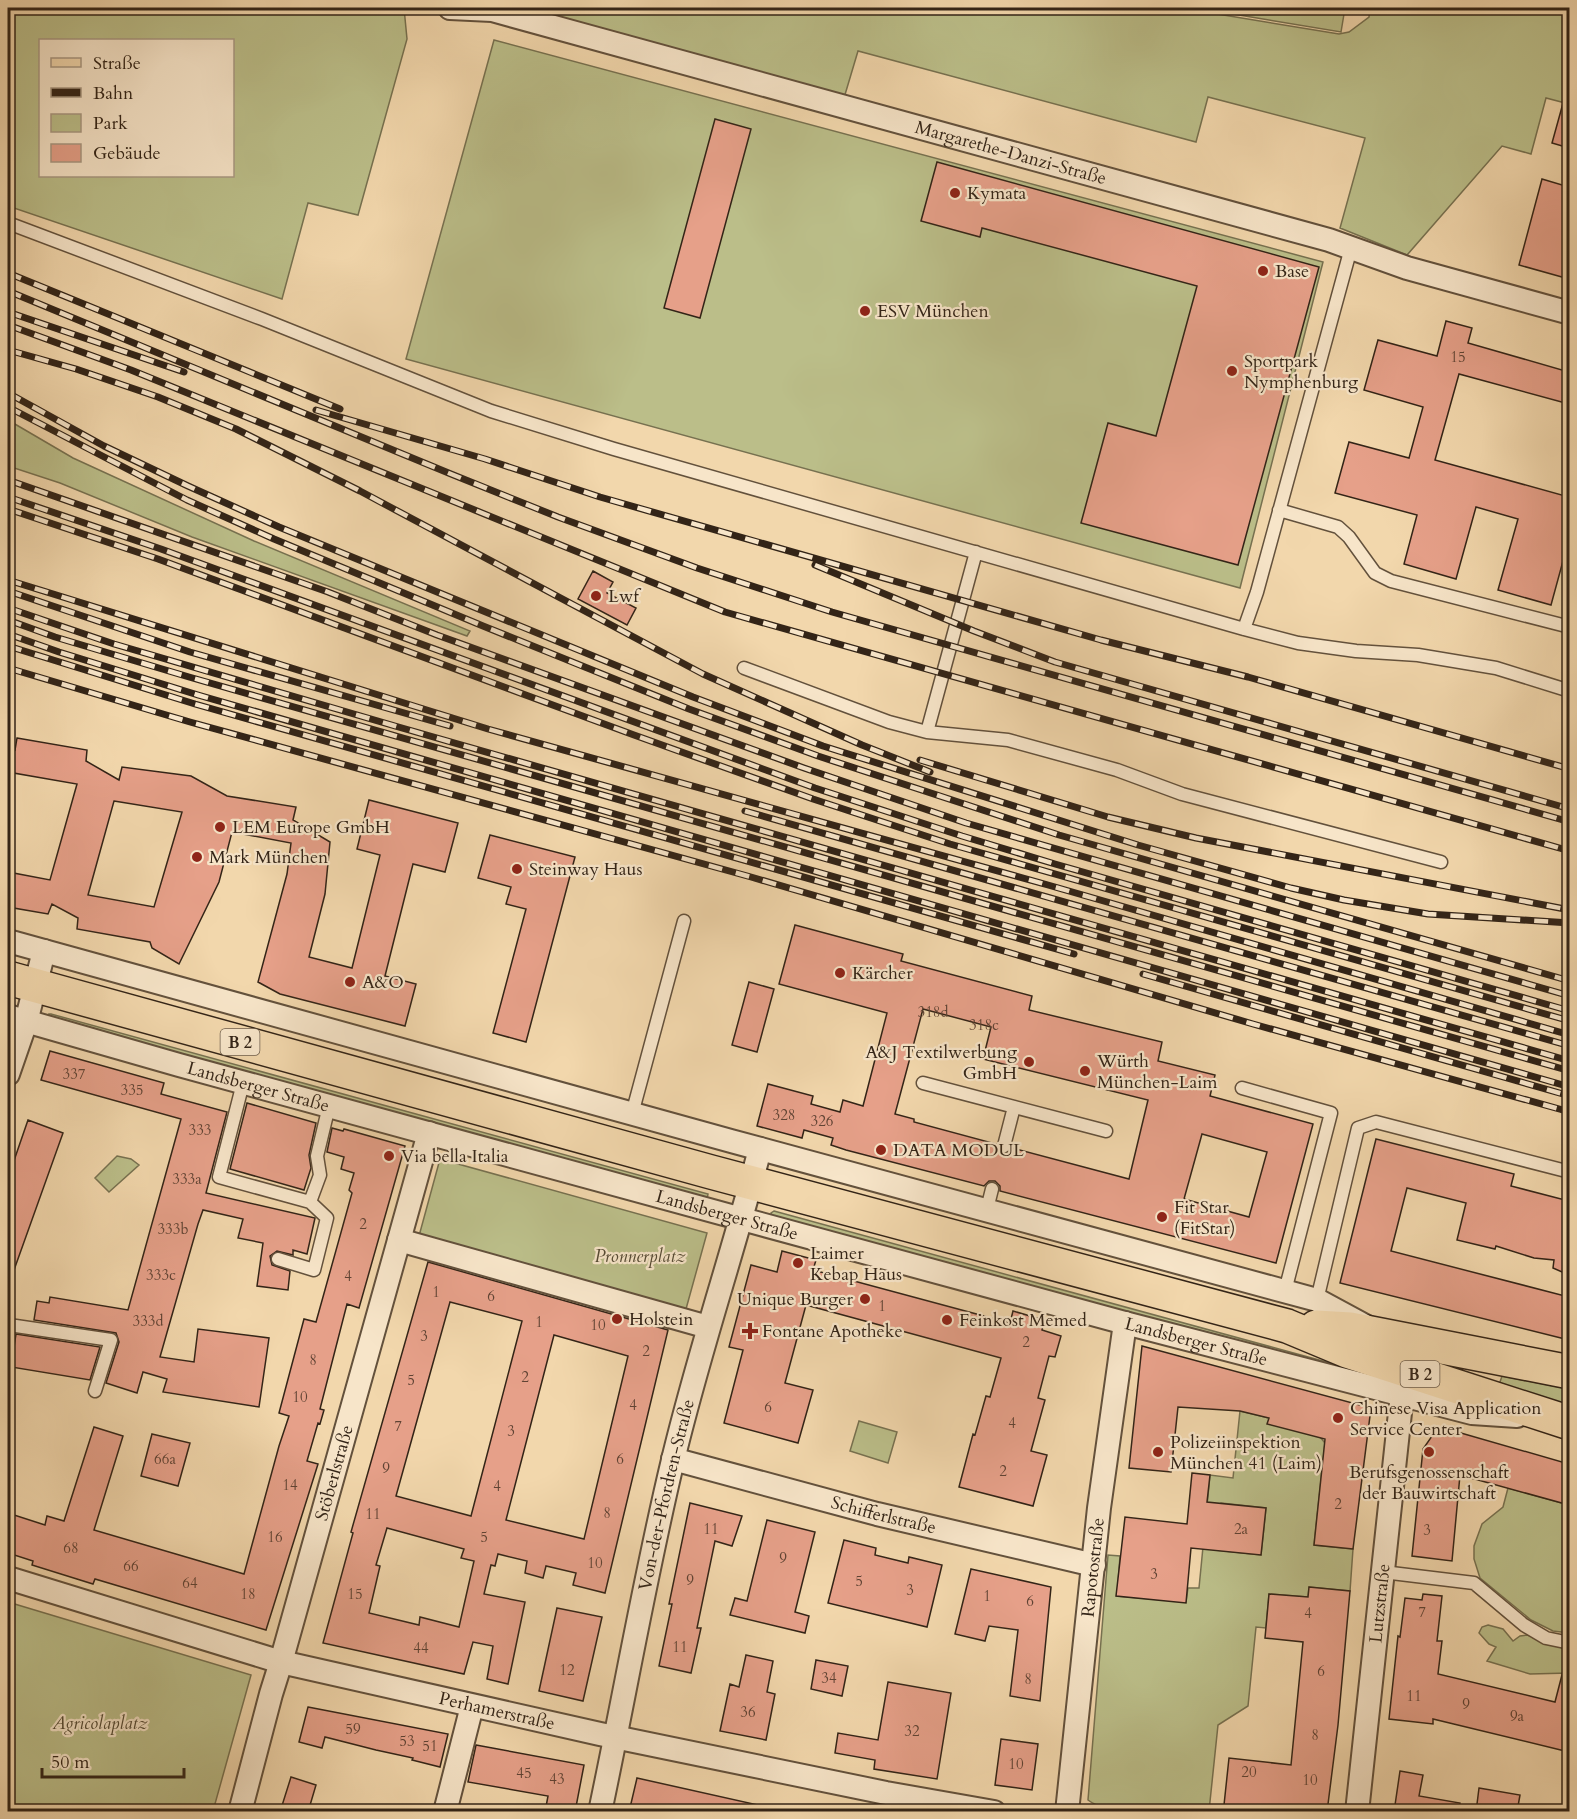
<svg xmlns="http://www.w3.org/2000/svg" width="1577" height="1819" font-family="Cardo,serif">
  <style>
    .green { fill: #bbbe89; stroke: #777150; stroke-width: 1.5; fill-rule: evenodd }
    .building { fill: #e6a089; stroke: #332417; stroke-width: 1.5; fill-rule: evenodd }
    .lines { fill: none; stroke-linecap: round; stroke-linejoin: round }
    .service-casing { stroke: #63513c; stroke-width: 15 }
    .minor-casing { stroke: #63513c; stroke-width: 26 }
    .primary-casing { stroke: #332417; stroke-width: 36 }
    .service { stroke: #f7e5c9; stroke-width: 12 }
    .minor { stroke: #f7e5c9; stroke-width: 22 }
    .primary { stroke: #f2d7ac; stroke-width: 33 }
    .rail-casing { stroke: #332417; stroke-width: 7 }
    .rail { stroke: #f7e5c9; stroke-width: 4.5; stroke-dasharray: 14; stroke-linecap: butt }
    .poi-dot { fill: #8f2418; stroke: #f7e5c9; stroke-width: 2 }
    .labels { text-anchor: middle; stroke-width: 4.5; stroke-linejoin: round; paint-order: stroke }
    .number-label { font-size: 15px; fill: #604334 }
    .shield { fill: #f7e5c9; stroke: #6e5e4c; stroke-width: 1.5 }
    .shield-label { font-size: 16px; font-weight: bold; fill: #332417 }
    .street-label { font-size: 18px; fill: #332417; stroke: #f7e5c9 }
    .poi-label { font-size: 18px; fill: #332417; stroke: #f7e5c9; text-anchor: start }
    .park-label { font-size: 18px; font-style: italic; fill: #554a34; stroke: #f7e5c9 }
  </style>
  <rect width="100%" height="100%" fill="#f2d7ac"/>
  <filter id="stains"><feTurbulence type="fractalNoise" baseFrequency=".00333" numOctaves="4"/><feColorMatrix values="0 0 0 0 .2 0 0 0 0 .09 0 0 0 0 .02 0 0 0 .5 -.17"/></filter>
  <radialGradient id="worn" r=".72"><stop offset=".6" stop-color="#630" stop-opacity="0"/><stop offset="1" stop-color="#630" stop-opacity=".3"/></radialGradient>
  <!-- green -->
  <path class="green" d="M8 8H404L407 39 358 215 308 203 282 299 8 206ZM232 40V176H40V40Z
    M519 8H1181L1339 34 1349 32 1369 17 1370 8H1569V104L1546 98 1531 154 1502 146 1407 255 1340 228 1365 138 1208 97 1196 142 858 51 844 98Z
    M1197 8H1345L1341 32Z
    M494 40 1323 262 1240 588 406 359Z
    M8 420 73 458 254 541 470 631 467 636 192 537 60 483 8 466Z
    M49 1014H51L708 1194 707 1199 50 1019Z
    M117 1156 131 1159 139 1165 109 1192 95 1178Z
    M440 1159 707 1233 686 1309 419 1236Z
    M774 1211 1363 1372 1433 1395 772 1216 771 1213Z
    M1502 1376 1569 1389V1406L1503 1384 1500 1382Z
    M1240 1411 1269 1418 1320 1437 1325 1443 1314 1545 1353 1549 1350 1591 1309 1587 1308 1597 1269 1594 1266 1628 1256 1627 1248 1706 1218 1725 1209 1811C1179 1811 1111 1818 1088 1800L1108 1555 1120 1556 1117 1596 1186 1602 1188 1588H1199L1210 1475 1233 1478ZM1221 1503 1266 1508 1261 1555 1216 1550Z
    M859 1421 897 1432 888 1463 850 1451Z
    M1508 1488 1569 1505V1633L1553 1631 1531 1620 1480 1578 1474 1559V1546L1482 1524 1503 1507Z
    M8 1602 251 1675 213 1811H8Z
    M1488 1625 1503 1629 1513 1641 1520 1636 1527 1635 1569 1647V1673L1530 1674 1487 1661 1496 1647 1489 1644 1479 1633 1482 1627Z"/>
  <!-- building -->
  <path class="building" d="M1565 96 1569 97V148L1552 143Z
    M715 119 751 129 700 318 664 308Z
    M937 162 1319 267 1238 565 1081 523 1108 423 1156 436 1197 286 982 228 980 237 921 221Z
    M1542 179 1569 187V279L1519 265Z
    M1446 321 1472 328 1468 343 1569 372V404L1459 374 1435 460 1569 497V539L1551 605 1498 590 1518 519 1476 507 1456 579 1404 564 1417 515 1335 493 1349 442 1409 458 1423 407 1364 390 1378 340 1437 356Z
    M593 571 613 582 607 593 636 608 627 625 578 599Z
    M17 738 87 750 86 761 119 780 122 767 191 776 227 796 296 807 293 820 330 842 325 894 309 957 352 968 380 855 357 849 369 800 458 823 445 872 413 864 385 976 416 984 405 1026 280 994 258 982 287 874 291 843 232 832 219 882 179 964 152 948 150 942 77 929 78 918 52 904 48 914 8 907V872L50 880 77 784 8 772V746L15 750ZM114 801 182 812 154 907 88 895Z
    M490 835 575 857 526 1042 493 1033 526 909 506 904 511 887 478 878Z
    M795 925 903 954 901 961 1032 996 1029 1010 1162 1042 1158 1061 1215 1075 1210 1096 1313 1124 1276 1263 1000 1191V1186L995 1181H989L984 1186 846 1150 831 1145 833 1138 804 1130 802 1138 757 1126 768 1084 813 1096 811 1104 840 1112 843 1100 863 1106 887 1013 779 984ZM923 1009 991 1027 983 1059 1148 1100 1129 1179 1012 1148 1007 1154H1001L996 1149V1144L914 1122V1119L895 1114ZM1202 1134 1267 1152 1249 1217 1184 1199Z
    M749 982 774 989 757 1052 732 1045Z
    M50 1051 164 1083 161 1094 227 1112 206 1193 315 1218 307 1254 293 1250V1255L277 1251 270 1256 272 1265 290 1271 288 1290 257 1286 263 1243 238 1238 243 1219 203 1210 198 1224 160 1357 194 1362 198 1329 269 1338 259 1407 163 1392 167 1379 143 1372 137 1393 106 1383 119 1342 116 1333 34 1320 37 1301 49 1303 50 1297 128 1310 181 1119 41 1080Z
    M247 1103 316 1123 309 1155 311 1168 304 1190 230 1169Z
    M28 1120 63 1133 9 1284 8 1283V1178Z
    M332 1128 343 1131 344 1129 405 1146 359 1308 347 1304 320 1409 324 1410 320 1424 318 1423 307 1461 318 1464 266 1630 95 1579 93 1584 32 1565 33 1561 8 1553V1513L45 1525 47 1516 64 1521 94 1427 123 1436 94 1530 244 1574 279 1446 289 1416 279 1413 304 1319 316 1322 352 1193 349 1190 354 1173 341 1169 344 1157 327 1152Z
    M1376 1139 1514 1174 1511 1186 1569 1201V1275L1553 1268 1554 1260 1534 1258 1496 1246 1495 1249 1457 1240 1466 1203 1407 1188 1391 1251 1569 1297V1340L1340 1283Z
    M782 1251 816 1260 813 1270 1010 1323 1013 1311 1044 1320 1042 1330 1061 1336 1055 1357 1049 1356 1038 1398 1045 1400 1031 1451 1047 1455 1033 1506 959 1487 973 1434 975 1435 986 1396 990 1397 1001 1358 806 1305 785 1383 813 1390 798 1443 724 1423 743 1350 729 1347 751 1265 777 1272Z
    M428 1262 668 1330 605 1593 573 1585 576 1573 546 1566 543 1578 525 1573 527 1561 498 1554 495 1566 491 1565 484 1594 525 1602 508 1684 487 1679 493 1646 473 1642 464 1674 323 1643 353 1533 351 1532ZM450 1302 522 1321 471 1516 396 1496ZM554 1335 628 1356 584 1539 506 1520ZM387 1528 464 1549 461 1558 474 1561 459 1627 420 1617 419 1625 369 1613 380 1566 376 1565Z
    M16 1334 100 1347 90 1380 11 1367Z
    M1142 1346 1371 1408 1353 1549 1314 1545 1325 1439 1267 1424 1269 1418 1240 1411 1178 1407 1171 1472 1129 1468Z
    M1446 1430 1454 1431 1569 1464V1505L1460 1475 1452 1561 1412 1556 1423 1449 1432 1436Z
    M152 1434 190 1443 178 1486 141 1476Z
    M1192 1473 1210 1475 1207 1502 1266 1508 1261 1555 1191 1548 1186 1603 1116 1596 1125 1517 1187 1524Z
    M690 1503 742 1516 732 1546 715 1541 697 1628H701L691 1673 659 1666 672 1604H669Z
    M767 1520 815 1532 795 1612 809 1616 805 1633 730 1615 735 1598 747 1601Z
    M844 1540 876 1548 875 1555 908 1563 909 1557 942 1565 927 1627 828 1603Z
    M971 1569 1051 1587 1040 1701 1010 1696 1018 1630 989 1626 985 1641 955 1634Z
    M1309 1587 1350 1591 1338 1725 1327 1812H1290L1266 1809V1810L1224 1805 1229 1758 1291 1765 1303 1642 1265 1638 1269 1594 1308 1597Z
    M1423 1594 1442 1596 1437 1641H1442L1438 1674 1555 1702 1564 1667H1569V1752L1433 1719V1724L1389 1719 1398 1636 1400 1637 1405 1598 1422 1600Z
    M557 1608 602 1617 583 1701 539 1691Z
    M746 1655 773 1661 767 1692 775 1694 766 1740 720 1731 730 1684 739 1687Z
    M816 1660 848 1666 842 1696 811 1689Z
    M888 1682 951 1693 937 1779 874 1769 875 1760 835 1753 838 1733 878 1740Z
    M308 1707 448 1734 440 1767 412 1760 413 1758 376 1750 325 1737 322 1748 299 1742Z
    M1001 1739 1038 1744 1032 1790 995 1785Z
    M476 1745 584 1765 575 1812H545L548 1796 468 1782Z
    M1400 1771 1423 1775 1419 1796 1460 1803 1459 1812H1394Z
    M291 1777 316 1785 308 1812H280Z
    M637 1778 758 1805 757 1812H629Z
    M1479 1788 1520 1795 1517 1812H1476Z"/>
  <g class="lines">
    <!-- service casing -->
    <g class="service-casing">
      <path id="service" d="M8 223 262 319 491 411 614 449 1244 629 1298 643 1356 651 1418 655 1496 668 1570 691
        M1279 510 1338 527 1349 537 1375 573 1391 581 1570 627
        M1244 629 1257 592 1351 248
        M744 668 889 722 927 732 1008 740 1117 770 1182 794 1441 862
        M927 732 976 552
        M243 1083 219 1177 310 1202 320 1175 317 1156 329 1106
        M923 1083 1106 1131
        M1242 1088 1331 1113 1285 1291
        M632 1114 684 921
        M1004 1146 1014 1107
        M987 1209 992 1189
        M278 1259 314 1270 327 1218 310 1202
        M1317 1300 1358 1128 1376 1122 1570 1172
        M8 1334 9 1325 111 1340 95 1391
        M1383 1572 1474 1583 1524 1625 1546 1638 1570 1643"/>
    </g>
    <!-- minor casing -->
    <g class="minor-casing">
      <g id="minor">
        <path id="s1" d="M450 8 492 10 1329 240 1407 268 1570 313"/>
        <path d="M8 941 731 1141 1317 1300 1367 1327"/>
        <path id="s2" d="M8 1016 179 1065 742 1219 1125 1323 1472 1413 1517 1416"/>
        <path d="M8 1074 26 1022 44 951"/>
        <path d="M399 1240 708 1327"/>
        <path id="s3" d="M673 1459 877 1514 1094 1565"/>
        <path id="s4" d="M8 1578 281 1662 600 1734 886 1793 994 1812"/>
        <path id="s5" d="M240 1812 271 1694 281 1662 429 1133"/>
        <path d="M445 1812 472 1706"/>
        <path id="s6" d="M600 1812C625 1694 645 1576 673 1460 698 1355 733 1253 760 1149"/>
        <path id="s7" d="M1067 1812 1099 1508 1125 1323"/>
        <path id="s8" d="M1357 1812 1402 1394"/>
      </g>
    </g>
    <!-- primary casing -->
    <g class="primary-casing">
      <path id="primary" d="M8 978 711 1172 1287 1326 1347 1351 1570 1423
        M1316 1327 1350 1329 1570 1372"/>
    </g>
    <!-- service -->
    <use href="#service" class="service"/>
    <!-- minor -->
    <use href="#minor" class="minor"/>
    <!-- primary -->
    <use href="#primary" class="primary"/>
    <!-- rail casing -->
    <g class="rail-casing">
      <path id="rail" d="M8 273 340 409
        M8 291 451 474 558 517 697 568 832 612 1570 822
        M8 312 184 372
        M8 325 131 370 725 612 1570 851
        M8 350 76 369 158 397 236 429 360 491 703 674 862 745 930 772
        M8 393 104 446 188 486 279 527 693 697 823 746 1138 845 1291 888 1344 900 1428 914 1570 923
        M8 407 187 500 274 539 483 626 689 709 818 756 1059 835 1570 981
        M316 410 485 459 600 497 1101 640 1248 677 1570 769
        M8 480 328 592 437 635 804 768 966 823 1570 996
        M8 497 161 549 815 788 962 836 1055 864 1570 1011
        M8 509 158 559 634 735 813 799 950 844 1570 1021
        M815 565 974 631 1055 662 1570 809
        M8 580 488 729 1048 885 1570 1035
        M8 591 190 652 450 726
        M8 608 114 644 395 726 1570 1061
        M8 620 55 637 189 677 1570 1071
        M8 634 59 652 198 695 1570 1087
        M8 646 195 704 1074 954
        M8 668 190 722 751 877 1253 1024 1570 1112
        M920 760 1108 817 1196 838 1570 910
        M745 811 1570 1046
        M1143 974 1570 1096"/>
    </g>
    <!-- rail -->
    <use href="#rail" class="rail"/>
  </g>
  <!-- markers -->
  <g class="poi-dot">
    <circle cx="955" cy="193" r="6"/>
    <circle cx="1263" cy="271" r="6"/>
    <circle cx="865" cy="311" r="6"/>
    <circle cx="1232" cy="371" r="6"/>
    <circle cx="596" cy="596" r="6"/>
    <circle cx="220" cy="827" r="6"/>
    <circle cx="197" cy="857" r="6"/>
    <circle cx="517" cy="869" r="6"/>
    <circle cx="840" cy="973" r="6"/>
    <circle cx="350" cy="982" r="6"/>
    <circle cx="1029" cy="1062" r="6"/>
    <circle cx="1085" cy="1071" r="6"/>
    <circle cx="881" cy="1150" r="6"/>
    <circle cx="389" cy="1156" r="6"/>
    <circle cx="1162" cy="1217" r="6"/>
    <circle cx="798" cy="1263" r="6"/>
    <circle cx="865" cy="1299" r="6"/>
    <circle cx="617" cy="1319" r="6"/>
    <circle cx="947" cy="1320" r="6"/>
    <path d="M747 1322h6v6h6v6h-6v6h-6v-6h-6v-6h6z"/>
    <circle cx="1338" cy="1418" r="6"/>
    <circle cx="1158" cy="1452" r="6"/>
    <circle cx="1429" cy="1452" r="6"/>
  </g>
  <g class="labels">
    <!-- number labels -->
    <g class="number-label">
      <text x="1458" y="362">15</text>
      <text x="933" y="1017">318d</text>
      <text x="984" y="1030">318c</text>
      <text x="74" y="1079">337</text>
      <text x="132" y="1095">335</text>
      <text x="784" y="1120">328</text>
      <text x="822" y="1126">326</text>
      <text x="200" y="1135">333</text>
      <text x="187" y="1184">333a</text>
      <text x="363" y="1229">2</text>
      <text x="173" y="1234">333b</text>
      <text x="161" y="1280">333c</text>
      <text x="348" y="1281">4</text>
      <text x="436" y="1297">1</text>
      <text x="491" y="1301">6</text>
      <text x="882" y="1311">1</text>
      <text x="148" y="1326">333d</text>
      <text x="539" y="1327">1</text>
      <text x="598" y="1330">10</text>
      <text x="424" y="1341">3</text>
      <text x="1026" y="1347">2</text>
      <text x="646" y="1356">2</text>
      <text x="313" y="1365">8</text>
      <text x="525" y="1382">2</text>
      <text x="411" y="1385">5</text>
      <text x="300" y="1402">10</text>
      <text x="633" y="1410">4</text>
      <text x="768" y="1412">6</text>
      <text x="1012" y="1428">4</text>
      <text x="398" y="1431">7</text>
      <text x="511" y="1436">3</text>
      <text x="165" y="1464">66a</text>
      <text x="620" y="1464">6</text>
      <text x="386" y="1473">9</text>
      <text x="1003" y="1476">2</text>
      <text x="290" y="1490">14</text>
      <text x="497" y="1491">4</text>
      <text x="1338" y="1509">2</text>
      <text x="607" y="1518">8</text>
      <text x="373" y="1519">11</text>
      <text x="711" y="1534">11</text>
      <text x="1241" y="1534">2a</text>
      <text x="1427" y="1535">3</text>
      <text x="275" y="1542">16</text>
      <text x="484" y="1542">5</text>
      <text x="71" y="1553">68</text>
      <text x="783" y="1563">9</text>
      <text x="595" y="1568">10</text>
      <text x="131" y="1571">66</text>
      <text x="1154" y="1579">3</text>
      <text x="690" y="1585">9</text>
      <text x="859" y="1586">5</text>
      <text x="190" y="1588">64</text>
      <text x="910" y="1595">3</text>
      <text x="248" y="1599">18</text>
      <text x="355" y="1599">15</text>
      <text x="987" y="1601">1</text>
      <text x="1030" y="1606">6</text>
      <text x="1422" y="1617">7</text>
      <text x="1308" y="1618">4</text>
      <text x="680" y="1652">11</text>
      <text x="421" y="1653">44</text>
      <text x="567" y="1675">12</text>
      <text x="1321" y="1676">6</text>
      <text x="829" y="1683">34</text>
      <text x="1028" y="1684">8</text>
      <text x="1414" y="1701">11</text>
      <text x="1466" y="1709">9</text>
      <text x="748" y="1717">36</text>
      <text x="1517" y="1721">9a</text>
      <text x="353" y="1734">59</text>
      <text x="912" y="1736">32</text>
      <text x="1315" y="1740">8</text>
      <text x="407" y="1746">53</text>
      <text x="430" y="1751">51</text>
      <text x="1016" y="1769">10</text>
      <text x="1249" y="1777">20</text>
      <text x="524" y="1778">45</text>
      <text x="557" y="1784">43</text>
      <text x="1310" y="1785">10</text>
    </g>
    <!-- shield labels -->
    <g class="shield">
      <rect x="220.5" y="1029" width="39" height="26" rx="4.5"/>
      <rect x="1400.5" y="1361" width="39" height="26" rx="4.5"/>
    </g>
    <g class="shield-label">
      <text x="240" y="1048">B 2</text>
      <text x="1420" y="1380">B 2</text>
    </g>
    <!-- street labels -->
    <g class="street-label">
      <text dy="6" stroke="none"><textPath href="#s1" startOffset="580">Margarethe-Danzi-Straße</textPath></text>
      <text dy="6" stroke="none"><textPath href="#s2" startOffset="260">Landsberger Straße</textPath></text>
      <text dy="6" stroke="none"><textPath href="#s2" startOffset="746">Landsberger Straße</textPath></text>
      <text dy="6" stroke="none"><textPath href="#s2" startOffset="1232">Landsberger Straße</textPath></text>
      <text dy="6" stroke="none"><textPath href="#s5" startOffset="352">Stöberlstraße</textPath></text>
      <text dy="6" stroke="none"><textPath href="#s6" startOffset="324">Von-der-Pfordten-Straße</textPath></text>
      <text dy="6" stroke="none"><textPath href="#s3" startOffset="218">Schifferlstraße</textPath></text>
      <text dy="6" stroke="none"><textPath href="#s7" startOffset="246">Rapotostraße</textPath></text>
      <text dy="6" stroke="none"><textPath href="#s8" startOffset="210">Lutzstraße</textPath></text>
      <text dy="6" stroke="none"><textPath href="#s4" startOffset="507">Perhamerstraße</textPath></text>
    </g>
    <!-- poi labels -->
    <g class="poi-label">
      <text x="967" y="199">Kymata</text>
      <text x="1275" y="277">Base</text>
      <text x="877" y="317">ESV München</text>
      <text x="1244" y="367">Sportpark<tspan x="1244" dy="21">Nymphenburg</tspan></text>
      <text x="608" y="602">Lwf</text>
      <text x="232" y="833">LEM Europe GmbH</text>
      <text x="209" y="863">Mark München</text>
      <text x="529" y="875">Steinway Haus</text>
      <text x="852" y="979">Kärcher</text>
      <text x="362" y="988">A&amp;O</text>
      <text x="1017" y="1058" text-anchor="end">A&amp;J Textilwerbung<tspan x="1017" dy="21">GmbH</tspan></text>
      <text x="1097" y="1067">Würth<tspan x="1097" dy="21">München-Laim</tspan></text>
      <text x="893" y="1156">DATA MODUL</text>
      <text x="401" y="1162">Via bella Italia</text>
      <text x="1174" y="1213">Fit Star<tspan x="1174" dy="21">(FitStar)</tspan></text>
      <text x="810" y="1259">Laimer<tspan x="810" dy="21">Kebap Haus</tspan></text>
      <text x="853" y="1305" text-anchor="end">Unique Burger</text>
      <text x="629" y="1325">Holstein</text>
      <text x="959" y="1326">Feinkost Memed</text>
      <text x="762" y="1337">Fontane Apotheke</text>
      <text x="1350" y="1414">Chinese Visa Application<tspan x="1350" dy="21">Service Center</tspan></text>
      <text x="1170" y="1448">Polizeiinspektion<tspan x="1170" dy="21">München 41 (Laim)</tspan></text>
      <text x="1429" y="1478" text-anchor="middle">Berufsgenossenschaft<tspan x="1429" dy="21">der Bauwirtschaft</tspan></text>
    </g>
    <!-- park labels -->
    <g class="park-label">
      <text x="640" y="1262">Pronnerplatz</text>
      <text x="100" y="1729">Agricolaplatz</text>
    </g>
  </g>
  <!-- margin -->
  <rect width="1577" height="1819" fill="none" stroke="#f2d7ac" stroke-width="30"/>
  <rect x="9" y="9" width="1559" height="1801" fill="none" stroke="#332417" stroke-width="3"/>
  <rect x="15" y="15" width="1547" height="1789" fill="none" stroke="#332417" stroke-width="1.5"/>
  <!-- legend -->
  <rect x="39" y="39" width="195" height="138" fill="#f7e5c9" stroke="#a99882" stroke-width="1.5"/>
  <rect x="51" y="58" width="30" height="9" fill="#f2d7ac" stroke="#a99882" stroke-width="1.5"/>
  <text x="93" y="69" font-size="18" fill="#332417">Straße</text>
  <rect x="51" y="88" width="30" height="9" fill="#332417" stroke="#a99882" stroke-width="1.5"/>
  <text x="93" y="99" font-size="18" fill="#332417">Bahn</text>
  <rect x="51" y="114" width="30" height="18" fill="#bbbe89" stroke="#a99882" stroke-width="1.5"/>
  <text x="93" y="129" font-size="18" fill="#332417">Park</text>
  <rect x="51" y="144" width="30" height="18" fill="#e6a089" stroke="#a99882" stroke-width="1.5"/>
  <text x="93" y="159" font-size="18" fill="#332417">Gebäude</text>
  <!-- scale -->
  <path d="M42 1768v9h142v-9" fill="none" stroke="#332417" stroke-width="3"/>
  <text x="51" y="1768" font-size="18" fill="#332417" stroke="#f7e5c9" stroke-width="4.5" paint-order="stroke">50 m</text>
  <rect width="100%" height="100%" filter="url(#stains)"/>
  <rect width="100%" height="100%" fill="url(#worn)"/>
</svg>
